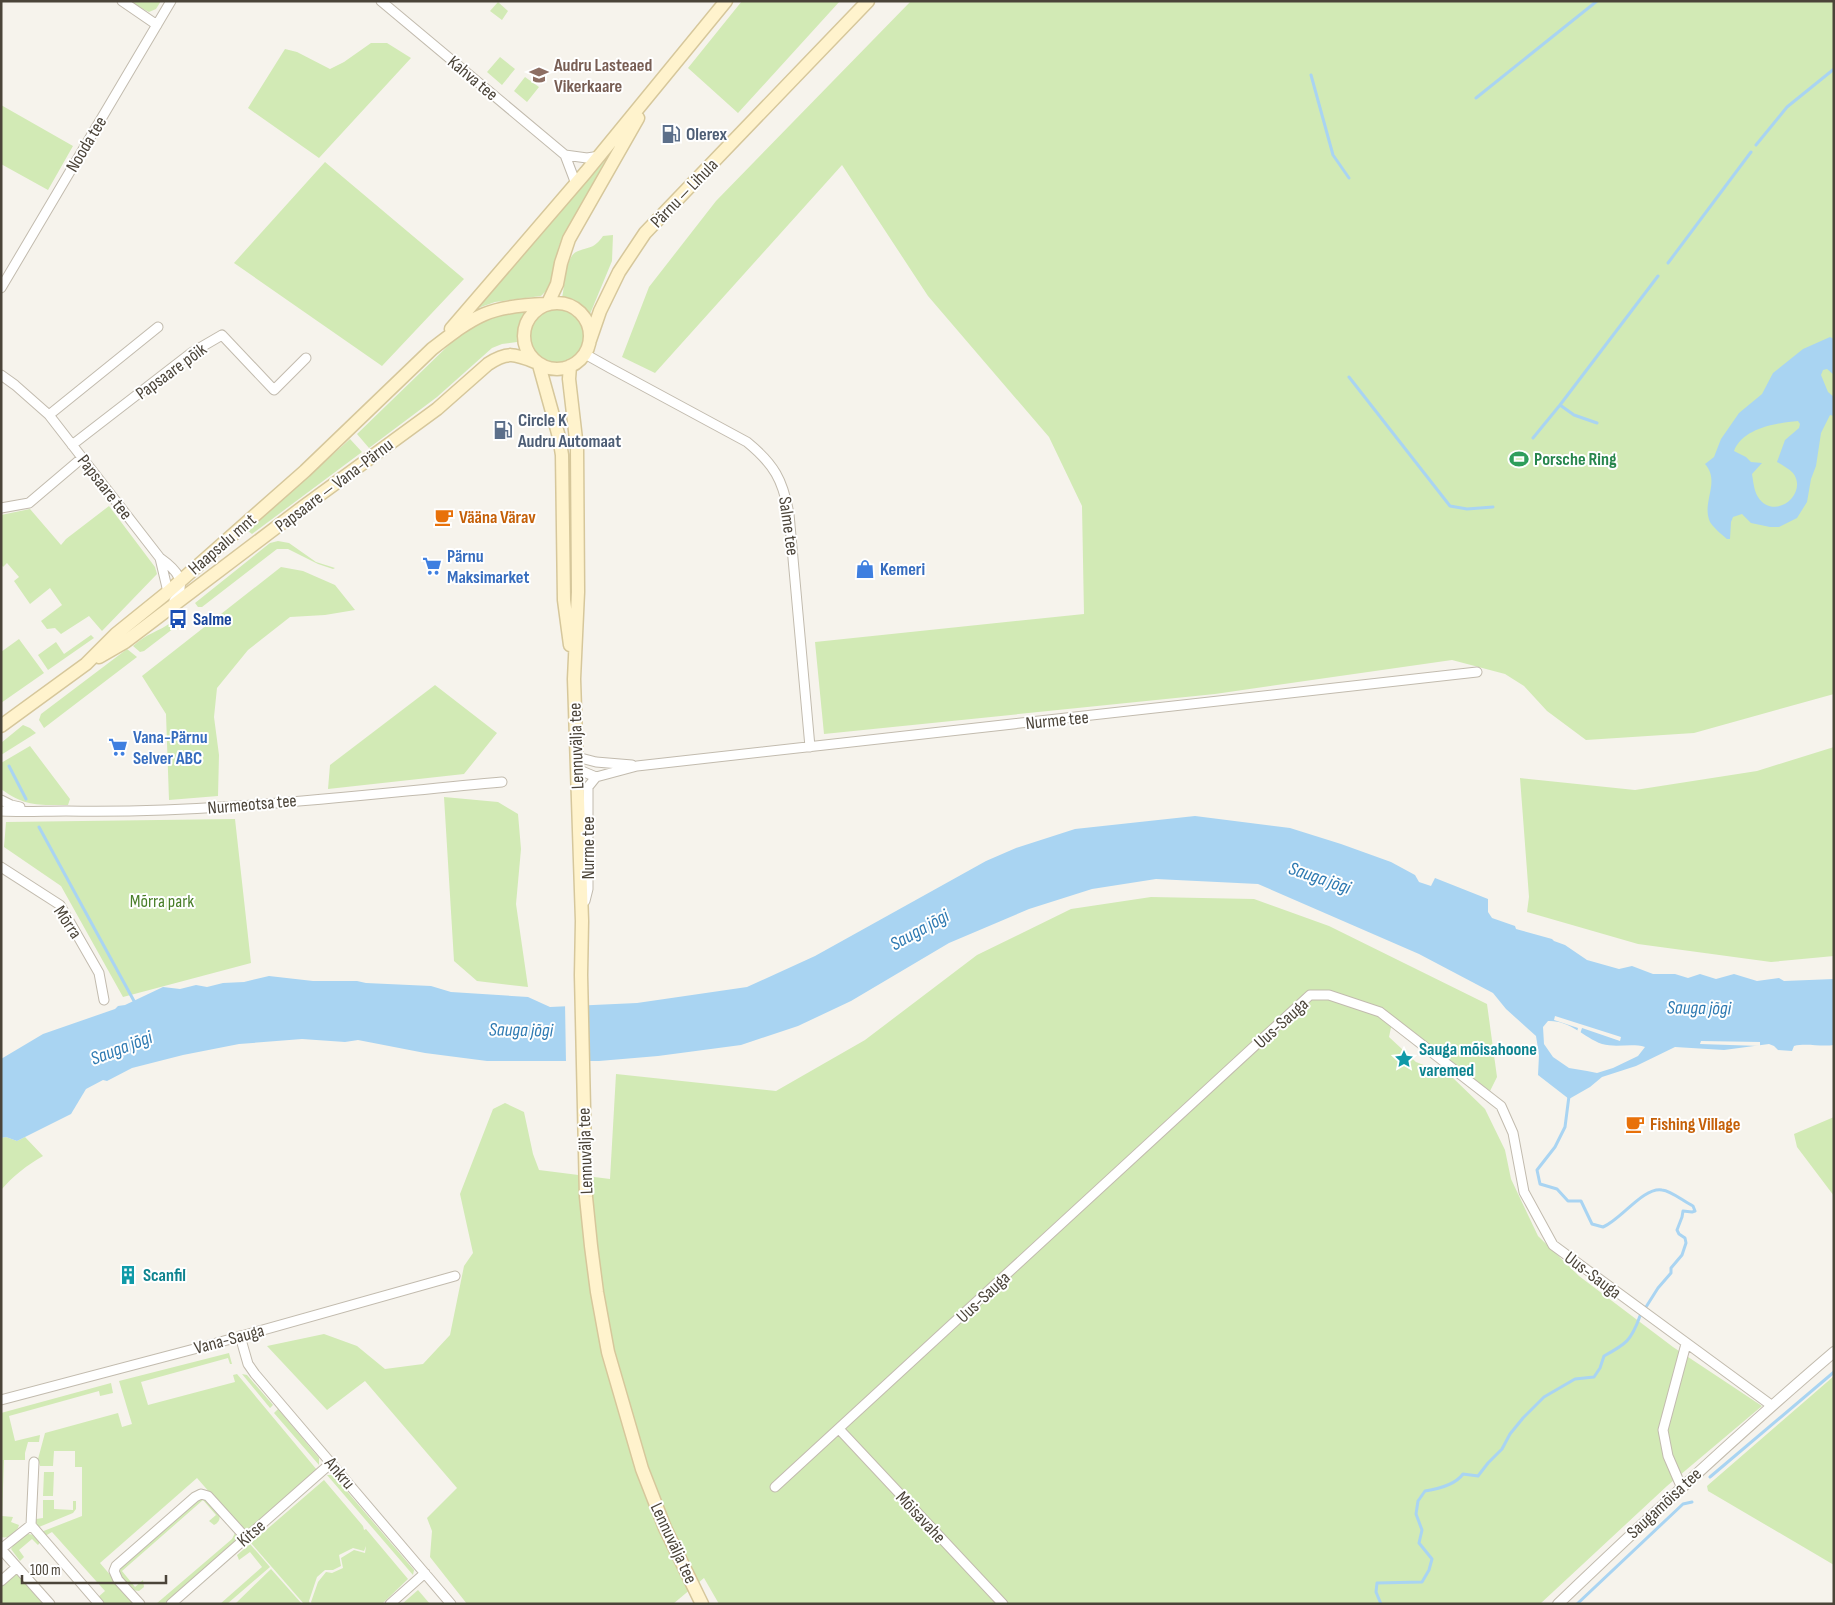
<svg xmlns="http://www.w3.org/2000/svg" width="1835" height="1605" font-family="'Sofia Sans Condensed',sans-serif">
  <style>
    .green { fill: #d2eab5 }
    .water { fill: #a9d4f2; fill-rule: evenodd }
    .pier { fill: #f6f3ec }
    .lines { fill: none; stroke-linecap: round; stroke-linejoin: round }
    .stream { stroke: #a9d4f2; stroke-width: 3 }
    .minor-casing { stroke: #c2bbae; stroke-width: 11 }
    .tertiary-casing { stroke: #c2bbae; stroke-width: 12 }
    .secondary-casing { stroke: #d6c79b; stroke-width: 15 }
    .minor { stroke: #fff; stroke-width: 9 }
    .tertiary { stroke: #fff; stroke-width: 10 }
    .secondary { stroke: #fff3cd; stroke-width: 12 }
    .labels { text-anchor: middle; stroke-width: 4; stroke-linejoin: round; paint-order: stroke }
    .education-label { font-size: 18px; font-weight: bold; fill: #785e54; stroke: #fff; text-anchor: start }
    .street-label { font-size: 18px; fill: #4b4439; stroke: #fff }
    .service-label { font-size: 18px; font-weight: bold; fill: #4e5e75; stroke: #fff; text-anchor: start }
    .leisure-label { font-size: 18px; font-weight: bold; fill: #27864d; stroke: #fff; text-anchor: start }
    .food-label { font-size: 18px; font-weight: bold; fill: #c56008; stroke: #fff; text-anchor: start }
    .shop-label { font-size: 18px; font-weight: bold; fill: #366cbe; stroke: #fff; text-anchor: start }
    .transit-label { font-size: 18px; font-weight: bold; fill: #164399; stroke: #fff; text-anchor: start }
    .park-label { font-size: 18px; fill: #4a7f2a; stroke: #fff }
    .culture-label { font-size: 18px; font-weight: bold; fill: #0d838f; stroke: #fff; text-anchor: start }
    .water-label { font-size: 19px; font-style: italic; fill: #2e7ab2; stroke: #fff }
  </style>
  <rect width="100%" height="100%" fill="#f6f3ec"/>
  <!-- green -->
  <path class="green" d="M132 1H161L156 9 149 12 131 3Z
    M742 1H840L738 113 688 68Z
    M911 1H1834V694L1694 733 1586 740 1547 711 1524 686 1505 674 1452 660 1215 694 824 734 815 642 1084 614 1082 506 1049 437 928 296 842 165 655 373 622 357 649 287 716 201Z
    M498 2 508 11 502 20 490 11Z
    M371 43H387L411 58 319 158 248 108 285 49 297 52 330 69 344 62Z
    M500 57 515 69 502 85 487 72Z
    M525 77 539 87 527 102 514 91Z
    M1 105 73 146 48 190 1 164Z
    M607 158 566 231 559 246 551 284 546 291 541 296 495 302 478 308Z
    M325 162 464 279 382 366 234 263Z
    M613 235 612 261 590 314 583 307 562 298C565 286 565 258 576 252 589 246 593 250 603 236Z
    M530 336a27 27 0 1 1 54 0a27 27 0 1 1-54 0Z
    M527 310C521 320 516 330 517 342L502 344 492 348 437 397 369 448 357 434 454 340C479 319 495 315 527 310Z
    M350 439 362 452 252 534 248 531Z
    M109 506 155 567 157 574 102 631 89 616 61 634 55 628 47 629 41 621 62 605 50 588 30 604 14 581 19 577 7 563 3 567 1 564V515L30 509 61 545 66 539Z
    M278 541 289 543 316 562 335 568 333 569 318 564 288 549H277L202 607H198L195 603 270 543Z
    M281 567 303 571 335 585 355 610 325 615 290 617 248 650 217 688 214 717 219 755 218 796 169 800 166 714 142 676Z
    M172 622 175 626 174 628 144 651 140 652 133 646C147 633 158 632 172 622Z
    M91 635 94 638 48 670 38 655 56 642 64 654Z
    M19 639 44 673 1 703V652Z
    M127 649 137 657 44 728 39 720 41 714Z
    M435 685 497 733 464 774 328 789 330 765Z
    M23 725 30 728 36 733 1 755V743Z
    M30 746 70 799 68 805C38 805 26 807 1 789V763Z
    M1834 747V956L1771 962 1638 944 1527 912 1529 897 1520 778 1635 790 1757 771Z
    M444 797 498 802 518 814 521 849 516 904 528 987 477 981 454 961Z
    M235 819 251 963 123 997 61 886 4 847 6 822Z
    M1151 897 1254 899 1329 926 1487 1004 1497 1077 1490 1091 1393 1018 1389 1037 1416 1062 1451 1076 1485 1109 1505 1150 1511 1179 1538 1236 1579 1276 1673 1347 1762 1406 1667 1486 1540 1604H719L704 1578 673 1604H467L430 1557 432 1531 427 1518 457 1488 365 1381 327 1410 267 1346 324 1334 357 1346 385 1369 423 1364 450 1335 464 1266 473 1253 460 1194 493 1109 505 1103 524 1112 533 1154 539 1170 610 1179 616 1074 776 1091 865 1040 977 955 1071 909Z
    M1834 1117V1196L1797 1147 1794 1134Z
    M6 1137 17 1141 25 1137 43 1156C27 1165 13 1176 1 1190V1138Z
    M229 1353 232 1364H230L228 1358 141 1382 148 1405 235 1382 233 1375 237 1374 317 1470 247 1530H244L239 1526 197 1478 100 1563 135 1604H102L97 1598 105 1591 52 1532 45 1536 41 1532 82 1516V1467H75V1451H54L53 1466H40L38 1459 45 1433 118 1413 122 1427 132 1424 119 1381Z
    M242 1374 247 1375 273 1405 270 1408Z
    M1834 1376V1565L1708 1491 1707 1486Z
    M111 1383 113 1393 100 1396 99 1391 9 1416 15 1441 40 1435 39 1442H28L25 1453V1460H4L2 1516 13 1517 11 1522 19 1525C17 1533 9 1539 1 1537V1413Z
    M278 1409 319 1458V1465L274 1413Z
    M44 1472H54L53 1496H43Z
    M327 1475H333L414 1570 413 1575Z
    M324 1480 363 1526 364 1530 366 1529 408 1579 382 1604H312L311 1602 318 1582 326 1572 332 1573 343 1568 341 1558 354 1550 365 1553 366 1546 364 1551 353 1548 339 1555 341 1566 333 1570H325L317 1577 309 1601 310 1604H304L251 1543Z
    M202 1496C210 1504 229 1517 214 1525L209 1521 216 1515 203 1500 122 1571 135 1587 143 1580 144 1587 139 1591 132 1590 119 1576V1567Z
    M43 1500H54V1509L73 1510V1501H76V1509L73 1513 39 1527 36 1524V1519L43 1518Z
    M235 1533 237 1538 236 1541 164 1604H156L232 1539Z
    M28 1534 35 1535 41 1541 38 1545 32 1539 19 1550 24 1557 20 1561 11 1549 18 1538Z
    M250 1544 270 1567 227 1604H220L262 1567 250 1552 239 1560 237 1555Z
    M271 1569 302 1604H235Z
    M13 1574 18 1575 43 1604H1V1585Z
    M418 1590 430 1604H402Z"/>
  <!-- water -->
  <path class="water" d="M1830 337 1834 339V375L1827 369 1823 370 1821 375 1828 392 1834 397V416L1830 415 1821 433 1816 466 1811 479 1807 502 1797 518 1779 527H1770L1751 523 1742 514 1733 517 1731 522 1730 539H1727C1722 535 1713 527 1710 522 1701 502 1721 482 1705 464L1714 457 1721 439 1739 413 1762 394 1773 373 1803 349ZM1798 421 1800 424 1799 428 1785 440 1777 462C1782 465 1789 469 1793 473 1809 494 1774 522 1758 497 1754 491 1753 480 1752 474L1762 463 1751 462 1746 457 1734 451C1743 428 1776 423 1798 421Z
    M1195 816 1290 828 1341 844 1391 862 1415 875 1419 882 1431 886 1435 878 1488 899V912L1492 918 1515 926 1516 929 1552 939 1554 941 1565 945 1587 960 1619 969 1632 966 1653 974H1675L1688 978 1700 974 1716 979 1734 974 1757 981 1779 978 1784 981 1834 979V1045C1820 1047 1807 1043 1794 1046L1792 1051 1778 1050 1774 1046 1769 1044 1724 1050 1675 1047 1636 1066 1602 1077 1590 1087 1569 1099 1538 1075 1539 1055 1536 1036 1506 1009 1493 993 1419 954 1258 884 1156 879 1092 889 1029 909 949 943 851 1001 798 1026 741 1045 658 1056 599 1061H487L425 1053 358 1040 345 1042 302 1039 239 1044 183 1055 132 1068 107 1081 103 1080 86 1089 71 1114 17 1141 6 1137 1 1138V1059L43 1034 115 1009 118 1006 125 1005 163 987 180 989 196 985 207 987 223 983 244 982 269 976 313 981H357L366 983 431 986 451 992 528 997 550 1007 637 1003 747 987 815 956 986 861 1016 848 1075 829ZM1548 1021C1570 1020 1583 1037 1602 1044 1616 1048 1632 1043 1645 1047L1638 1056 1613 1068 1597 1073 1587 1071 1569 1068 1553 1057 1544 1044 1543 1027Z"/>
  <!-- pier -->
  <path class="pier" d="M565 1003H588L589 1064 566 1063Z
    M1555 1016 1621 1037 1620 1041 1582 1028 1580 1034 1577 1032 1578 1028 1554 1020Z
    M1701 1041 1760 1042V1046L1700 1044Z"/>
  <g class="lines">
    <!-- stream -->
    <path class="stream" d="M1311 75 1333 155 1349 178
      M1476 98 1597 1
      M1756 145 1787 107 1834 69
      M1668 263 1751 152
      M1349 377 1450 506 1467 509 1493 507
      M1560 405 1574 415 1597 423
      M1533 438 1560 405 1658 276
      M9 766 26 799
      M39 827 134 1001
      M1569 1096 1565 1127 1555 1147 1537 1170 1540 1184 1557 1189 1568 1201H1581L1592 1224 1603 1227C1621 1220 1643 1187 1662 1190 1672 1191 1684 1202 1693 1206L1695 1211 1692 1212 1683 1211 1682 1217 1677 1230 1679 1234 1685 1238 1686 1243 1682 1255 1671 1268V1273L1658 1288 1646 1307
      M1710 1477 1834 1372
      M1381 1604 1376 1592 1377 1583 1422 1582 1429 1570 1432 1559 1419 1543 1422 1530 1416 1514 1418 1501 1425 1491C1438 1489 1455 1485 1463 1474L1478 1476 1488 1463 1502 1449 1510 1434 1523 1418 1544 1397 1575 1379 1594 1377 1600 1368 1604 1356C1626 1344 1631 1341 1640 1316
      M1577 1604 1683 1504 1692 1502"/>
    <!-- minor casing -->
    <g class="minor-casing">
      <path id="minor" d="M122 1 157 25
        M381 1 565 155 576 184
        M565 155 587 158 600 156
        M1 288 171 1
        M585 354 610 368 747 442C774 464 783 480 789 514L810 747
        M1 375 15 385 49 415 160 558C177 570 188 582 174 601
        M49 415 158 327
        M72 445 191 353 222 335 274 390 306 358
        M1 508 29 503 82 458
        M160 558 168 592
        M577 757 596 762 632 765
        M577 769 596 777
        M1 800 11 805 20 807
        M1 811C23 812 44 811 66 811 212 814 357 795 502 782
        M1 867 60 905 99 973 104 1000
        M585 901 588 889V787L596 777 637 766 1477 672
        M240 1336 248 1364 255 1374 451 1604
        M1 1400 213 1344 455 1276
        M839 1429 1003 1604
        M1681 1486 1668 1456 1663 1430 1686 1344
        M775 1487 1310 995H1329L1380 1012 1501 1106 1513 1133 1524 1192 1553 1245 1771 1405
        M31 1525 34 1462
        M1 1549 31 1525 99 1604
        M1 1549 50 1604
        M1 1581 17 1567
        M140 1604 118 1580 114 1571 116 1566 195 1497 201 1494 208 1496 246 1538
        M171 1604 331 1463
        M390 1604 425 1573"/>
    </g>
    <!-- tertiary casing -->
    <g class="tertiary-casing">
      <path id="tertiary" d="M1558 1604C1648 1518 1739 1433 1834 1352"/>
    </g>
    <!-- secondary casing -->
    <g class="secondary-casing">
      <path id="secondary" d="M524 336a33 33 0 1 1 66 0a33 33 0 1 1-66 0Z
        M548 303 557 284 561 263 569 239 638 118
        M451 329 586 172 726 1
        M590 340 600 311 619 272 645 233 868 1
        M539 365 559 437 562 455 564 600 570 645
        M570 366 569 379 577 448 578 592 574 679 582 921 581 975 586 1197 591 1246 597 1292 608 1352 642 1469 665 1528 702 1604
        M99 657 125 642 303 507 437 409 488 364C507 351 515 354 535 362
        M1 726 86 664 116 634 168 592 305 471 432 349C476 315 488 306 545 304"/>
    </g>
    <!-- minor -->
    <use href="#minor" class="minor"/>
    <!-- tertiary -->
    <use href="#tertiary" class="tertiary"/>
    <!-- secondary -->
    <use href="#secondary" class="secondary"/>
  </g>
  <!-- icons -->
  <defs>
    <g id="school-bare" transform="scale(1.5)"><path d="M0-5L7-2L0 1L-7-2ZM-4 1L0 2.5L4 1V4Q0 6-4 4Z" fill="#8d6e63" stroke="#fff" stroke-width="2.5" paint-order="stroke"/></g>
    <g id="fuel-bare" transform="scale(1.5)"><path d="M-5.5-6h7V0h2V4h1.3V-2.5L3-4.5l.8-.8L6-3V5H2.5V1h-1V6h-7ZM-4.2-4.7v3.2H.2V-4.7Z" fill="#5c6f8a" stroke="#fff" stroke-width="2.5" paint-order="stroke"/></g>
    <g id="stadium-bare" transform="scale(1.5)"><path d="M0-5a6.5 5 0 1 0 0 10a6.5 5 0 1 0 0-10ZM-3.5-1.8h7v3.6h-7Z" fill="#2e9e5b" stroke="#fff" stroke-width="2.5" paint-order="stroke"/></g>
    <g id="cafe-bare" transform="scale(1.5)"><path d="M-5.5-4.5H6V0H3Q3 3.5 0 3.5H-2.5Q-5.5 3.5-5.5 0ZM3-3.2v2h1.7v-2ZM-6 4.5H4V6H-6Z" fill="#e8710a" stroke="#fff" stroke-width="2.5" paint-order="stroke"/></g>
    <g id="supermarket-bare" transform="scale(1.5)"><path d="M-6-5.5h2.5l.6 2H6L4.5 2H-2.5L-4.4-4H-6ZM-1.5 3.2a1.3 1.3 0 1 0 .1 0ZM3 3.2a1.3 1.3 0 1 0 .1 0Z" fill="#3f7fe0" stroke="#fff" stroke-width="2.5" paint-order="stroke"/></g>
    <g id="shop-bare" transform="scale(1.5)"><path d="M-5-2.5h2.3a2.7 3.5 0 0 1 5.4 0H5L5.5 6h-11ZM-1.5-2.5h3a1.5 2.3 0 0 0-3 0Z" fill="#3f7fe0" stroke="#fff" stroke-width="2.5" paint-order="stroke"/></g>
    <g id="bus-bare" transform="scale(1.5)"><path d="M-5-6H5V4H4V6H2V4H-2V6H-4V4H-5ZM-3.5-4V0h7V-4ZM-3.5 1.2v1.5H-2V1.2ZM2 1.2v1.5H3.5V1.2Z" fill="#1a4fb4" stroke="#fff" stroke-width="2.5" paint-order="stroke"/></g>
    <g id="sight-bare" transform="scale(1.5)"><path d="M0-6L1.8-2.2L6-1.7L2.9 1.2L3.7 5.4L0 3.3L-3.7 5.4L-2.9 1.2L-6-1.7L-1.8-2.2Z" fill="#0f9aa8" stroke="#fff" stroke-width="2.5" paint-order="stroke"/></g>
    <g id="building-bare" transform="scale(1.5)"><path d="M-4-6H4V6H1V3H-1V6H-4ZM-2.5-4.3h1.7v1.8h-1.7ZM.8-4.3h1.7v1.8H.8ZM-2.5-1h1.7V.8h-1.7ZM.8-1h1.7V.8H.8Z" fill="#0f9aa8" stroke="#fff" stroke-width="2.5" paint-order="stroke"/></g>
  </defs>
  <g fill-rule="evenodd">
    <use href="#school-bare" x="539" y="75"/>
    <use href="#fuel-bare" x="671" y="134"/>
    <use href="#fuel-bare" x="503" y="430"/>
    <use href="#stadium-bare" x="1519" y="459"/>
    <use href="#cafe-bare" x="444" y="517"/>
    <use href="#supermarket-bare" x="432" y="566"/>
    <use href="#shop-bare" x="865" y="569"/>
    <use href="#bus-bare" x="178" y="619"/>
    <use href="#supermarket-bare" x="118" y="747"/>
    <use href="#sight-bare" x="1404" y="1059"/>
    <use href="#cafe-bare" x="1635" y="1124"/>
    <use href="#building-bare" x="128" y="1275"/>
  </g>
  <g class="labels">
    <!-- education labels -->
    <g class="education-label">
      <text x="554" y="71">Audru Lasteaed<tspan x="554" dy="21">Vikerkaare</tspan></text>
    </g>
    <!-- street labels -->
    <g class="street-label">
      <text transform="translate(473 78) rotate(40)" y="6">Kahva tee</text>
      <text transform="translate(86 144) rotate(-59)" y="6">Nooda tee</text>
      <text transform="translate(684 193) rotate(-46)" y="6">Pärnu — Lihula</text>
      <text transform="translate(171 371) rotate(-36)" y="6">Papsaare põik</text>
      <text transform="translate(334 485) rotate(-37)" y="6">Papsaare — Vana-Pärnu</text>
      <text transform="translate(105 487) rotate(52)" y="6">Papsaare tee</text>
      <text transform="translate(789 526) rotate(82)" y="6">Salme tee</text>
      <text transform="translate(222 544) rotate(-41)" y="6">Haapsalu mnt</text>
      <text transform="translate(1057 720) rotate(-6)" y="6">Nurme tee</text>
      <text transform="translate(576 746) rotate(-92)" y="6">Lennuvälja tee</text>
      <text transform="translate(252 804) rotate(-5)" y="6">Nurmeotsa tee</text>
      <text transform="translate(588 848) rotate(-90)" y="6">Nurme tee</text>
      <text transform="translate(68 922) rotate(56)" y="6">Mõrra</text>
      <text transform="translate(1281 1023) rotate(-42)" y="6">Uus-Sauga</text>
      <text transform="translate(585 1151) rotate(-92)" y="6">Lennuvälja tee</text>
      <text transform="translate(1593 1275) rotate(37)" y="6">Uus-Sauga</text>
      <text transform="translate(983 1297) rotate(-43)" y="6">Uus-Sauga</text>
      <text transform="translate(229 1339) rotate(-15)" y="6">Vana-Sauga</text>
      <text transform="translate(340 1473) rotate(50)" y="6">Ankru</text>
      <text transform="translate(1664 1503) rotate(-43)" y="6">Saugamõisa tee</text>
      <text transform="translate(921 1517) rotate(47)" y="6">Mõisavahe</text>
      <text transform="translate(251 1533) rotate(-41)" y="6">Kitse</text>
      <text transform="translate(674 1543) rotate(65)" y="6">Lennuvälja tee</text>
    </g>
    <!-- service labels -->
    <g class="service-label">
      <text x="686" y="140">Olerex</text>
      <text x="518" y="426">Circle K<tspan x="518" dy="21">Audru Automaat</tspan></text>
    </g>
    <!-- leisure labels -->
    <g class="leisure-label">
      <text x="1534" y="465">Porsche Ring</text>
    </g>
    <!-- food labels -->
    <g class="food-label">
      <text x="459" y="523">Vääna Värav</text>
      <text x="1650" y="1130">Fishing Village</text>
    </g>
    <!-- shop labels -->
    <g class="shop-label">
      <text x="447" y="562">Pärnu<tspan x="447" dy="21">Maksimarket</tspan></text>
      <text x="880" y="575">Kemeri</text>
      <text x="133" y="743">Vana-Pärnu<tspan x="133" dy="21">Selver ABC</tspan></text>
    </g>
    <!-- transit labels -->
    <g class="transit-label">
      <text x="193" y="625">Salme</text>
    </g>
    <!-- park labels -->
    <g class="park-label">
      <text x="162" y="907">Mõrra park</text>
    </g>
    <!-- culture labels -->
    <g class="culture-label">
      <text x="1419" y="1055">Sauga mõisahoone<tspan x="1419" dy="21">varemed</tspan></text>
      <text x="143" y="1281">Scanfil</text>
    </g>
    <!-- water labels -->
    <g class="water-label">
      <text transform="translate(1320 877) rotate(19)" y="7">Sauga jõgi</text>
      <text transform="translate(919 929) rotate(-29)" y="7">Sauga jõgi</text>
      <text transform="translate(1699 1007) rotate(1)" y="7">Sauga jõgi</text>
      <text transform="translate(521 1029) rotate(1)" y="7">Sauga jõgi</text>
      <text transform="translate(121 1047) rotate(-21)" y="7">Sauga jõgi</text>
    </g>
  </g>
  <!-- border -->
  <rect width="1835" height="1605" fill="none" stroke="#4b4439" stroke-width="5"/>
  <!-- scale -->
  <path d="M22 1575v8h144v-8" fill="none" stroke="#4b4439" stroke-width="2.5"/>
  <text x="30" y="1575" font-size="15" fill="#4b4439" stroke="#ffffff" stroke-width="4" paint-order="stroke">100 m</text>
</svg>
